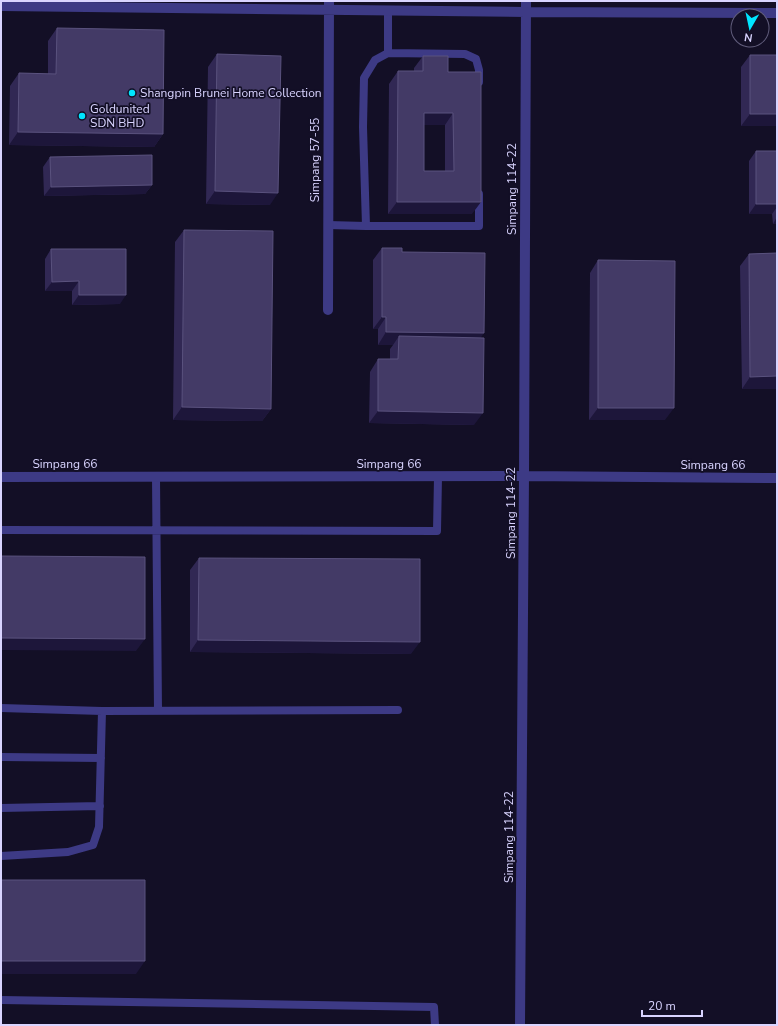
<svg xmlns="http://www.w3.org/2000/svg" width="778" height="1026" font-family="'Nunito Sans',sans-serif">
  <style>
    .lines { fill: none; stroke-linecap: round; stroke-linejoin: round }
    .service { stroke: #3d3a85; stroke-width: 8 }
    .minor { stroke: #3d3a85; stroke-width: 10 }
    .wall { fill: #312854; fill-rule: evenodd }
    .shaded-wall { fill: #1d163a }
    .building { fill: #433a66; stroke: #5a527e; fill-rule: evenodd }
    .poi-dot { fill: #00e5ff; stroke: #130f26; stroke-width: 1.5 }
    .labels { text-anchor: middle; stroke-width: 3.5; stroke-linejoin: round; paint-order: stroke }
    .poi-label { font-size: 12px; fill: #d9d4ff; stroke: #130f26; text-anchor: start }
    .street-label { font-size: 12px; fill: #d9d4ff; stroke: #130f26 }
  </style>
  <rect width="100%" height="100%" fill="#130f26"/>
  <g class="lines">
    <!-- service -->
    <path class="service" d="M388 10V53L375 60 364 78 363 127 366 226H479V194
      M388 53 465 54 476 59 479 70V82
      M328 225 366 226
      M156 477 158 711
      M1 530 437 531 438 477
      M1 708 102 711 398 710
      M1 757 101 758
      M1 808 100 806
      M1 856 68 852 93 845 99 827 102 711
      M1 1000 434 1007 435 1025"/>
    <!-- minor -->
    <path class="minor" d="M1 6 526 12 777 13
      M328 310 329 1
      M1 477 524 476 777 478
      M520 1025 524 476 526 1"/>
  </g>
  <!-- wall -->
  <path class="wall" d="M57 28 163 134 154 147 9 145 10 86 19 73 48 74V41Z
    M217 54 270 205 206 204 208 67Z
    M750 55H777V126H741V67Z
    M423 56 448 72 472 214H388L389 84 398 71H414V68ZM424 125H445V171H424Z
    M756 151H777V224H773L772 214H749V161Z
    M50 157 152 185 145 194 44 196 43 167Z
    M184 230 271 409 262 421 173 420 175 242Z
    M382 248 402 252 481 338 474 425 369 423 370 372 378 359H390V349L393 345H378V329H373V260Z
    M51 249 120 304 72 305V291H45V259Z
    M777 253V389H742L740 266 749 254Z
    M598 260 665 420H589L590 273Z
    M199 558 411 654 190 652V570Z"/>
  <!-- shaded-wall -->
  <path class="shaded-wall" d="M424 113H453L445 125H415Z
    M750 114H777V126H741Z
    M18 132 163 134 154 147 9 145Z
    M152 185 145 194 44 196 51 187Z
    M215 191 278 193 270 205 206 204Z
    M397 202H481L472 214H388Z
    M756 204H777V207L772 214H749Z
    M777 217V224H773Z
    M79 281 72 291H45L52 282Z
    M79 295H126L120 304 72 305Z
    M382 317H386L378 329H373Z
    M386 332 484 333 476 345 399 336 393 345H378Z
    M777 376V389H742L750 377Z
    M182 407 271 409 262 421 173 420Z
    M598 408H674L665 420H589Z
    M378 411 483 413 474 425 369 423Z
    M1 638 145 639 136 651 1 650Z
    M198 640 420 642 411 654 190 652Z
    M1 961H145L136 974H1Z"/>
  <!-- building -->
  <path class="building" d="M57 28 164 30 163 134 18 132 19 73 56 74Z
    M217 54 281 56 278 193 215 191Z
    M750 55H777V114H750Z
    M423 56H448V72H481V202H397L398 71H423ZM424 113H453L454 171H424Z
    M756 151H777V204H756Z
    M152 155V185L51 187 50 157Z
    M184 230 273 231 271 409 182 407Z
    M382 248H402V252L485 253 484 333 386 332V317H382Z
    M51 249H126V295H79V281L52 282Z
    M777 253V376L750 377 749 254Z
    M598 260 675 261 674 408H598Z
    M399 336 484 338 483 413 378 411V359H398Z
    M1 556 145 557V639L1 638Z
    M199 558 420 559V642L198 640Z
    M1 880H145V961H1Z"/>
  <!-- markers -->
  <g class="poi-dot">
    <circle cx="132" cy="93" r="4"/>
    <circle cx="82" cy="116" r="4"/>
  </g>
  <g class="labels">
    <!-- poi labels -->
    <g class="poi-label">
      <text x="140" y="97">Shangpin Brunei Home Collection</text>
      <text x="90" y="113">Goldunited<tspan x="90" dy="14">SDN BHD</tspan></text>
    </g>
    <!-- street labels -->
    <g class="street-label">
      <text transform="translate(315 160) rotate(-90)" y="4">Simpang 57-55</text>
      <text transform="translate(512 189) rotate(-90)" y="4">Simpang 114-22</text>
      <text x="65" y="468">Simpang 66</text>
      <text x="389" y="468">Simpang 66</text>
      <text x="713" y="469">Simpang 66</text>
      <text transform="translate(511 513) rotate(-90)" y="4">Simpang 114-22</text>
      <text transform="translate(509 837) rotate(-90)" y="4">Simpang 114-22</text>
    </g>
  </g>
  <!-- border -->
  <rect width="778" height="1026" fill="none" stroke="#d9d4ff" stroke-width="4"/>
  <!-- north arrow -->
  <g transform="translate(750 28) rotate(189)"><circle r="19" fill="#130f26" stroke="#625e7d"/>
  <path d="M0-3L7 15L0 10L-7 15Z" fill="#00e5ff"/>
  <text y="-6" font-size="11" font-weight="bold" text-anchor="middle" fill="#d9d4ff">N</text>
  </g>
  <!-- scale -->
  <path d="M642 1010v6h60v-6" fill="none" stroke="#d9d4ff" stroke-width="2"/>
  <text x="648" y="1010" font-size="12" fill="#d9d4ff" stroke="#130f26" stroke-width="3" paint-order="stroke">20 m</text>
</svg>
